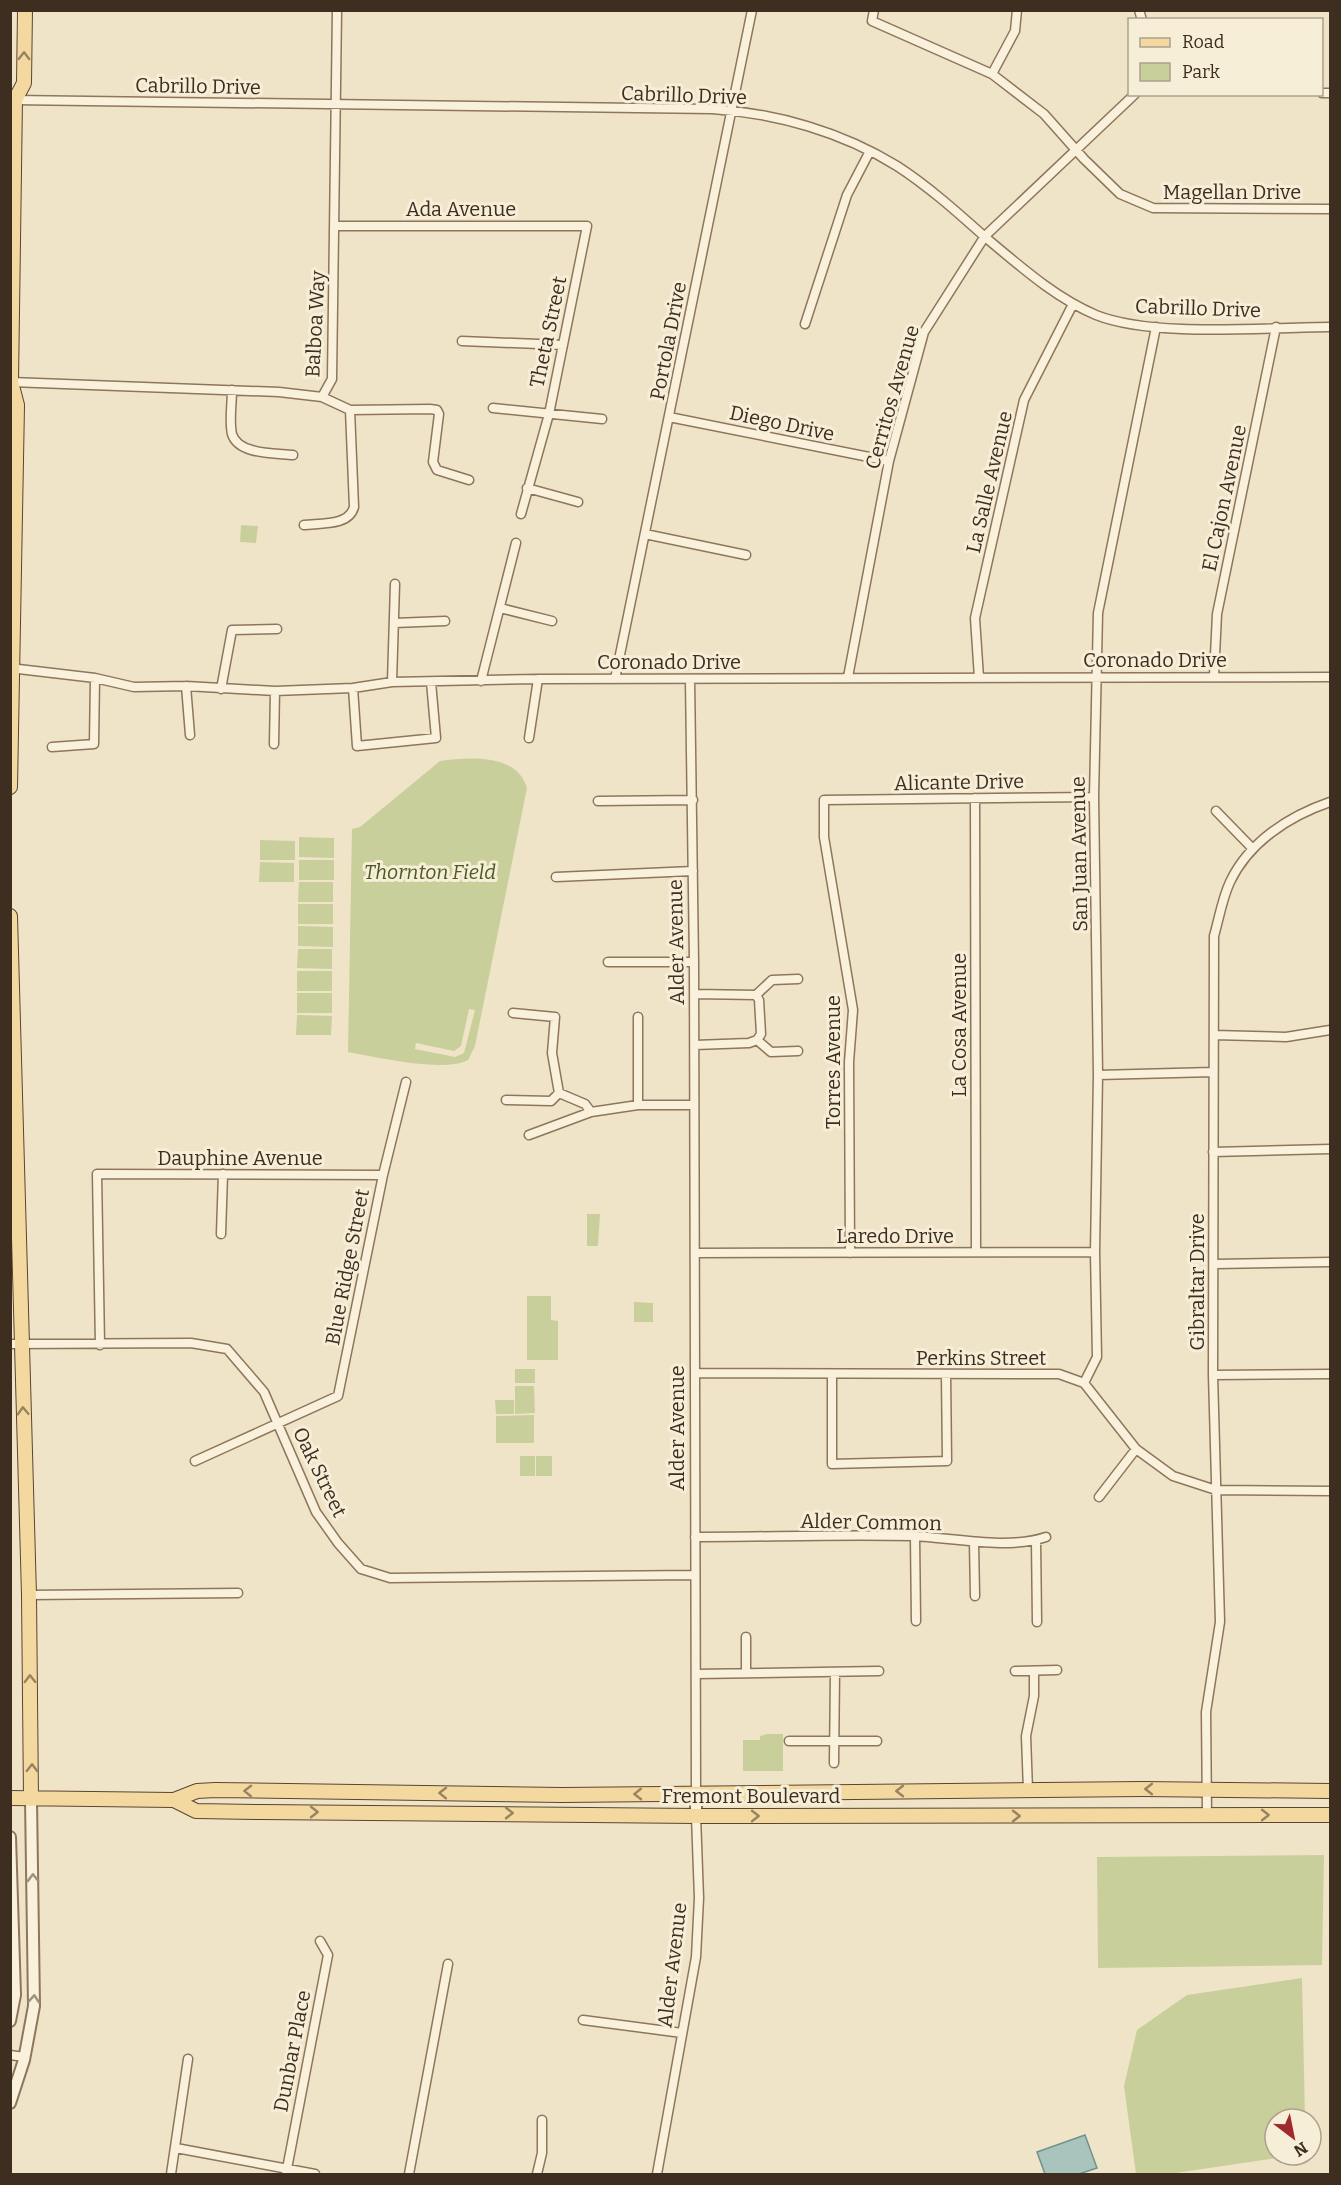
<svg xmlns="http://www.w3.org/2000/svg" width="1341" height="2185" font-family="Bitter,serif">
  <style>
    .green { fill: #c9cf9b; fill-rule: evenodd }
    .water { fill: #a9c4bc; stroke: #6f938a; stroke-width: 1.5 }
    .lines { fill: none; stroke-linecap: round; stroke-linejoin: round }
    .minor-casing { stroke: #8d765c; stroke-width: 11 }
    .tertiary-casing { stroke: #8d765c; stroke-width: 14 }
    .primary-casing { stroke: #5b4430; stroke-width: 16 }
    .minor { stroke: #faf1dc; stroke-width: 8 }
    .tertiary { stroke: #faf1dc; stroke-width: 10 }
    .primary { stroke: #f3d9a0; stroke-width: 14 }
    .oneway { stroke: #988460 }
    .oneway2 { stroke: #9c907e }
    .labels { text-anchor: middle; stroke-width: 6; stroke-linejoin: round; paint-order: stroke }
    .street-label { font-size: 20px; fill: #3d2e20; stroke: #f7eed8 }
    .park-label { font-size: 20px; font-style: italic; fill: #4d5a26; stroke: #f7eed8 }
  </style>
  <rect width="100%" height="100%" fill="#f0e4c8"/>
  <!-- green -->
  <path class="green" d="M241 525 258 526 256 543 240 542Z
    M440 761C469 757 517 753 527 788L475 1046 468 1060C445 1073 375 1057 348 1052L352 829 360 827ZM469 1009 475 1010 464 1053 455 1057 415 1049 416 1043 454 1051 461 1046Z
    M299 837 334 838V858L299 857Z
    M260 840 295 841V860H260Z
    M299 860H334V880H299Z
    M260 862 294 863V882H259Z
    M299 882H333V902H298Z
    M298 904H333V924H298Z
    M298 926 333 927V947L298 946Z
    M298 949H332V969L297 968Z
    M297 971H332V991H297Z
    M297 993H332V1013H297Z
    M297 1015 332 1016 331 1035H296Z
    M587 1214H600L598 1246H587Z
    M527 1296H551V1320L558 1321V1360H527Z
    M634 1302 653 1303V1322H634Z
    M515 1369H535V1383H515Z
    M515 1386H534L535 1413 515 1414Z
    M495 1400H514V1414H496Z
    M534 1415V1443H496V1416Z
    M520 1456H535V1476H520Z
    M536 1456H552V1476H536Z
    M767 1734H783V1771H743V1740H760V1736Z
    M1324 1855 1322 1965 1098 1968 1097 1857Z
    M1302 1978 1305 2119H1275V2155H1297L1169 2174H1136L1124 2086 1137 2030 1187 1995Z"/>
  <!-- water -->
  <path class="water" d="M1085 2135 1097 2168 1079 2174H1045L1037 2152Z"/>
  <g class="lines">
    <!-- minor casing -->
    <g class="minor-casing">
      <path id="minor" d="M874 10 872 21 992 74 1044 114 1084 159 1120 194 1153 208 1330 209
        M1139 10 1142 20
        M992 74 1015 31 1017 10
        M1322 93H1330
        M13 100 712 109C776 113 842 132 897 166 928 186 957 212 985 237 1020 266 1054 297 1096 315 1154 338 1266 327 1330 327
        M335 226H587L549 414 521 514
        M805 324 847 195 870 151
        M462 341 563 345
        M11 382 279 392 322 397 350 410 430 409 437 410 439 414 433 462 437 470 469 480
        M232 390C232 404 229 421 232 434 238 455 276 453 293 455
        M322 397 332 379 337 10
        M493 408 602 419
        M669 417 889 461
        M527 488 578 502
        M304 525C321 523 349 526 354 507L350 410
        M645 534 746 555
        M500 608 552 621
        M394 623 445 621
        M10 668 95 678 134 687 186 686 275 691 353 688 392 682 538 679 1330 677
        M1214 676 1217 614 1276 327
        M848 677 889 461 924 332 985 236 1135 94
        M979 678 975 618 1024 400 1073 304
        M615 679 752 10
        M690 679 694 962 696 1793
        M481 681 516 543
        M392 682 395 584
        M186 686 190 735
        M353 688 357 746 436 738 431 682
        M221 689 232 630 277 629
        M529 738 538 679
        M274 744 275 691
        M52 747 94 744 95 678
        M975 798 976 1252
        M598 801 693 800
        M1216 811 1253 849
        M556 877 693 871
        M608 962H694
        M695 994 756 995 759 1000 761 1034 757 1040 749 1043 695 1045
        M756 995 772 980 798 979
        M513 1013 555 1017 552 1053 559 1093 585 1104 591 1112
        M638 1017V1105
        M1214 1035 1286 1037 1330 1030
        M757 1040 771 1052 798 1051
        M1098 1075 1213 1072
        M506 1100 551 1101 559 1093
        M529 1135 591 1112 638 1105H693
        M1213 1152 1330 1149
        M221 1234 223 1174
        M695 1253 1095 1252
        M850 1253 849 1062 853 1010 824 837V800L1094 797
        M1215 1264 1330 1262
        M10 1344 191 1343 227 1349 264 1392 316 1512 338 1543 361 1569 390 1578 695 1575
        M100 1345 97 1174 383 1175
        M696 1373 1059 1374 1084 1383 1136 1449 1173 1476 1216 1490 1330 1491
        M832 1374V1464L947 1461 946 1375
        M1213 1375 1330 1374
        M1084 1383 1097 1357 1095 1252 1098 1075 1094 797 1098 613 1156 327
        M195 1461 338 1396 383 1175 406 1082
        M1099 1497 1136 1449
        M915 1536 916 1621
        M695 1537C768 1537 841 1534 914 1536 954 1538 1008 1550 1046 1537
        M1036 1540 1037 1622
        M974 1542 975 1596
        M29 1595 238 1593
        M746 1637V1673
        M1015 1671 1057 1670
        M696 1674 879 1671
        M789 1741H877
        M834 1763 835 1672
        M1028 1790 1026 1736 1034 1696V1671
        M1207 1815 1206 1712 1220 1622 1213 1375 1214 936C1219 919 1222 899 1230 882 1249 842 1289 816 1330 802
        M583 2020 682 2033
        M10 2055 24 2057
        M176 2148 315 2174
        M171 2174 188 2059
        M286 2174 328 1955 320 1941
        M409 2174 448 1964
        M537 2174 542 2153V2120
        M657 2174 696 1957 699 1898 696 1816"/>
    </g>
    <!-- tertiary casing -->
    <g class="tertiary-casing">
      <path id="tertiary" d="M696 1816V1793
        M10 1837 15 1995 10 2021
        M10 2103 24 2060 34 2006 31 1799"/>
    </g>
    <!-- primary casing -->
    <g class="primary-casing">
      <path id="primary" d="M10 787 17 405 11 382 15 100 24 83 25 10
        M10 916 29 1595 31 1799
        M10 1798 174 1800 197 1791 215 1790 562 1795 1143 1789 1330 1791
        M174 1800 196 1811 261 1812 696 1816 1330 1815"/>
    </g>
    <!-- minor -->
    <use href="#minor" class="minor"/>
    <!-- tertiary -->
    <use href="#tertiary" class="tertiary"/>
    <!-- primary -->
    <use href="#primary" class="primary"/>
  </g>
  <!-- one-way arrows -->
  <defs><path id="oneway-chevron" d="M-2-3.5L2.5 0L-2 3.5" fill="none" stroke-width="1.6" stroke-linecap="round" stroke-linejoin="round" transform="scale(1.5)"/></defs>
  <g class="oneway">
    <use href="#oneway-chevron" transform="translate(24 56) rotate(-89)"/>
    <use href="#oneway-chevron" transform="translate(23 1411) rotate(-92)"/>
    <use href="#oneway-chevron" transform="translate(30 1679) rotate(-91)"/>
    <use href="#oneway-chevron" transform="translate(32 1768) rotate(-89)"/>
    <use href="#oneway-chevron" transform="translate(1149 1789) rotate(-180)"/>
    <use href="#oneway-chevron" transform="translate(248 1791) rotate(-179)"/>
    <use href="#oneway-chevron" transform="translate(900 1791) rotate(180)"/>
    <use href="#oneway-chevron" transform="translate(443 1793) rotate(-179)"/>
    <use href="#oneway-chevron" transform="translate(638 1794) rotate(179)"/>
    <use href="#oneway-chevron" transform="translate(314 1812)"/>
    <use href="#oneway-chevron" transform="translate(509 1813)"/>
    <use href="#oneway-chevron" transform="translate(1265 1815)"/>
    <use href="#oneway-chevron" transform="translate(755 1816)"/>
    <use href="#oneway-chevron" transform="translate(1016 1816)"/>
  </g>
  <g class="oneway2">
    <use href="#oneway-chevron" transform="translate(33 1878) rotate(-91)"/>
    <use href="#oneway-chevron" transform="translate(34 1999) rotate(-86)"/>
  </g>
  <g class="labels">
    <!-- street labels -->
    <g class="street-label">
      <text transform="translate(198 86) rotate(1)" y="7">Cabrillo Drive</text>
      <text transform="translate(684 95) rotate(2)" y="7">Cabrillo Drive</text>
      <text x="1232" y="199">Magellan Drive</text>
      <text x="461" y="216">Ada Avenue</text>
      <text transform="translate(1198 308) rotate(2)" y="7">Cabrillo Drive</text>
      <text transform="translate(315 324) rotate(-87)" y="7">Balboa Way</text>
      <text transform="translate(548 332) rotate(-78)" y="7">Theta Street</text>
      <text transform="translate(668 341) rotate(-79)" y="7">Portola Drive</text>
      <text transform="translate(892 397) rotate(-74)" y="7">Cerritos Avenue</text>
      <text transform="translate(782 423) rotate(12)" y="7">Diego Drive</text>
      <text transform="translate(989 482) rotate(-77)" y="7">La Salle Avenue</text>
      <text transform="translate(1224 498) rotate(-78)" y="7">El Cajon Avenue</text>
      <text x="1155" y="667">Coronado Drive</text>
      <text x="669" y="669">Coronado Drive</text>
      <text transform="translate(959 782) rotate(-1)" y="7">Alicante Drive</text>
      <text transform="translate(1079 854) rotate(-91)" y="7">San Juan Avenue</text>
      <text transform="translate(676 942) rotate(-91)" y="7">Alder Avenue</text>
      <text transform="translate(959 1025) rotate(-90)" y="7">La Cosa Avenue</text>
      <text transform="translate(833 1062) rotate(-90)" y="7">Torres Avenue</text>
      <text x="240" y="1165">Dauphine Avenue</text>
      <text x="895" y="1243">Laredo Drive</text>
      <text transform="translate(347 1267) rotate(-79)" y="7">Blue Ridge Street</text>
      <text transform="translate(1197 1282) rotate(-90)" y="7">Gibraltar Drive</text>
      <text x="981" y="1365">Perkins Street</text>
      <text transform="translate(677 1428) rotate(-90)" y="7">Alder Avenue</text>
      <text transform="translate(320 1472) rotate(64)" y="7">Oak Street</text>
      <text transform="translate(871 1522) rotate(1)" y="7">Alder Common</text>
      <text x="751" y="1803">Fremont Boulevard</text>
      <text transform="translate(672 1965) rotate(-83)" y="7">Alder Avenue</text>
      <text transform="translate(292 2051) rotate(-79)" y="7">Dunbar Place</text>
    </g>
    <!-- park labels -->
    <g class="park-label">
      <text x="430" y="879">Thornton Field</text>
    </g>
  </g>
  <!-- border -->
  <rect width="1341" height="2185" fill="none" stroke="#3d2e20" stroke-width="24"/>
  <!-- legend -->
  <rect x="1128" y="18" width="195" height="78" fill="#f7eed8" stroke="#ada18e" stroke-width="1.5"/>
  <rect x="1140" y="38" width="30" height="9" fill="#f3d9a0" stroke="#ada18e" stroke-width="1.5"/>
  <text x="1182" y="48" font-size="18" fill="#3d2e20">Road</text>
  <rect x="1140" y="63" width="30" height="18" fill="#c9cf9b" stroke="#ada18e" stroke-width="1.5"/>
  <text x="1182" y="78" font-size="18" fill="#3d2e20">Park</text>
  <!-- north arrow -->
  <g transform="translate(1293 2137) rotate(148)"><circle r="28" fill="#f7eed8" stroke="#ada18e" stroke-width="1.5"/>
  <path d="M0-4.5L10 22L0 15L-10 22Z" fill="#9e2a2b"/>
  <text y="-9" font-size="16" font-weight="bold" text-anchor="middle" fill="#3d2e20">N</text>
  </g>
</svg>
